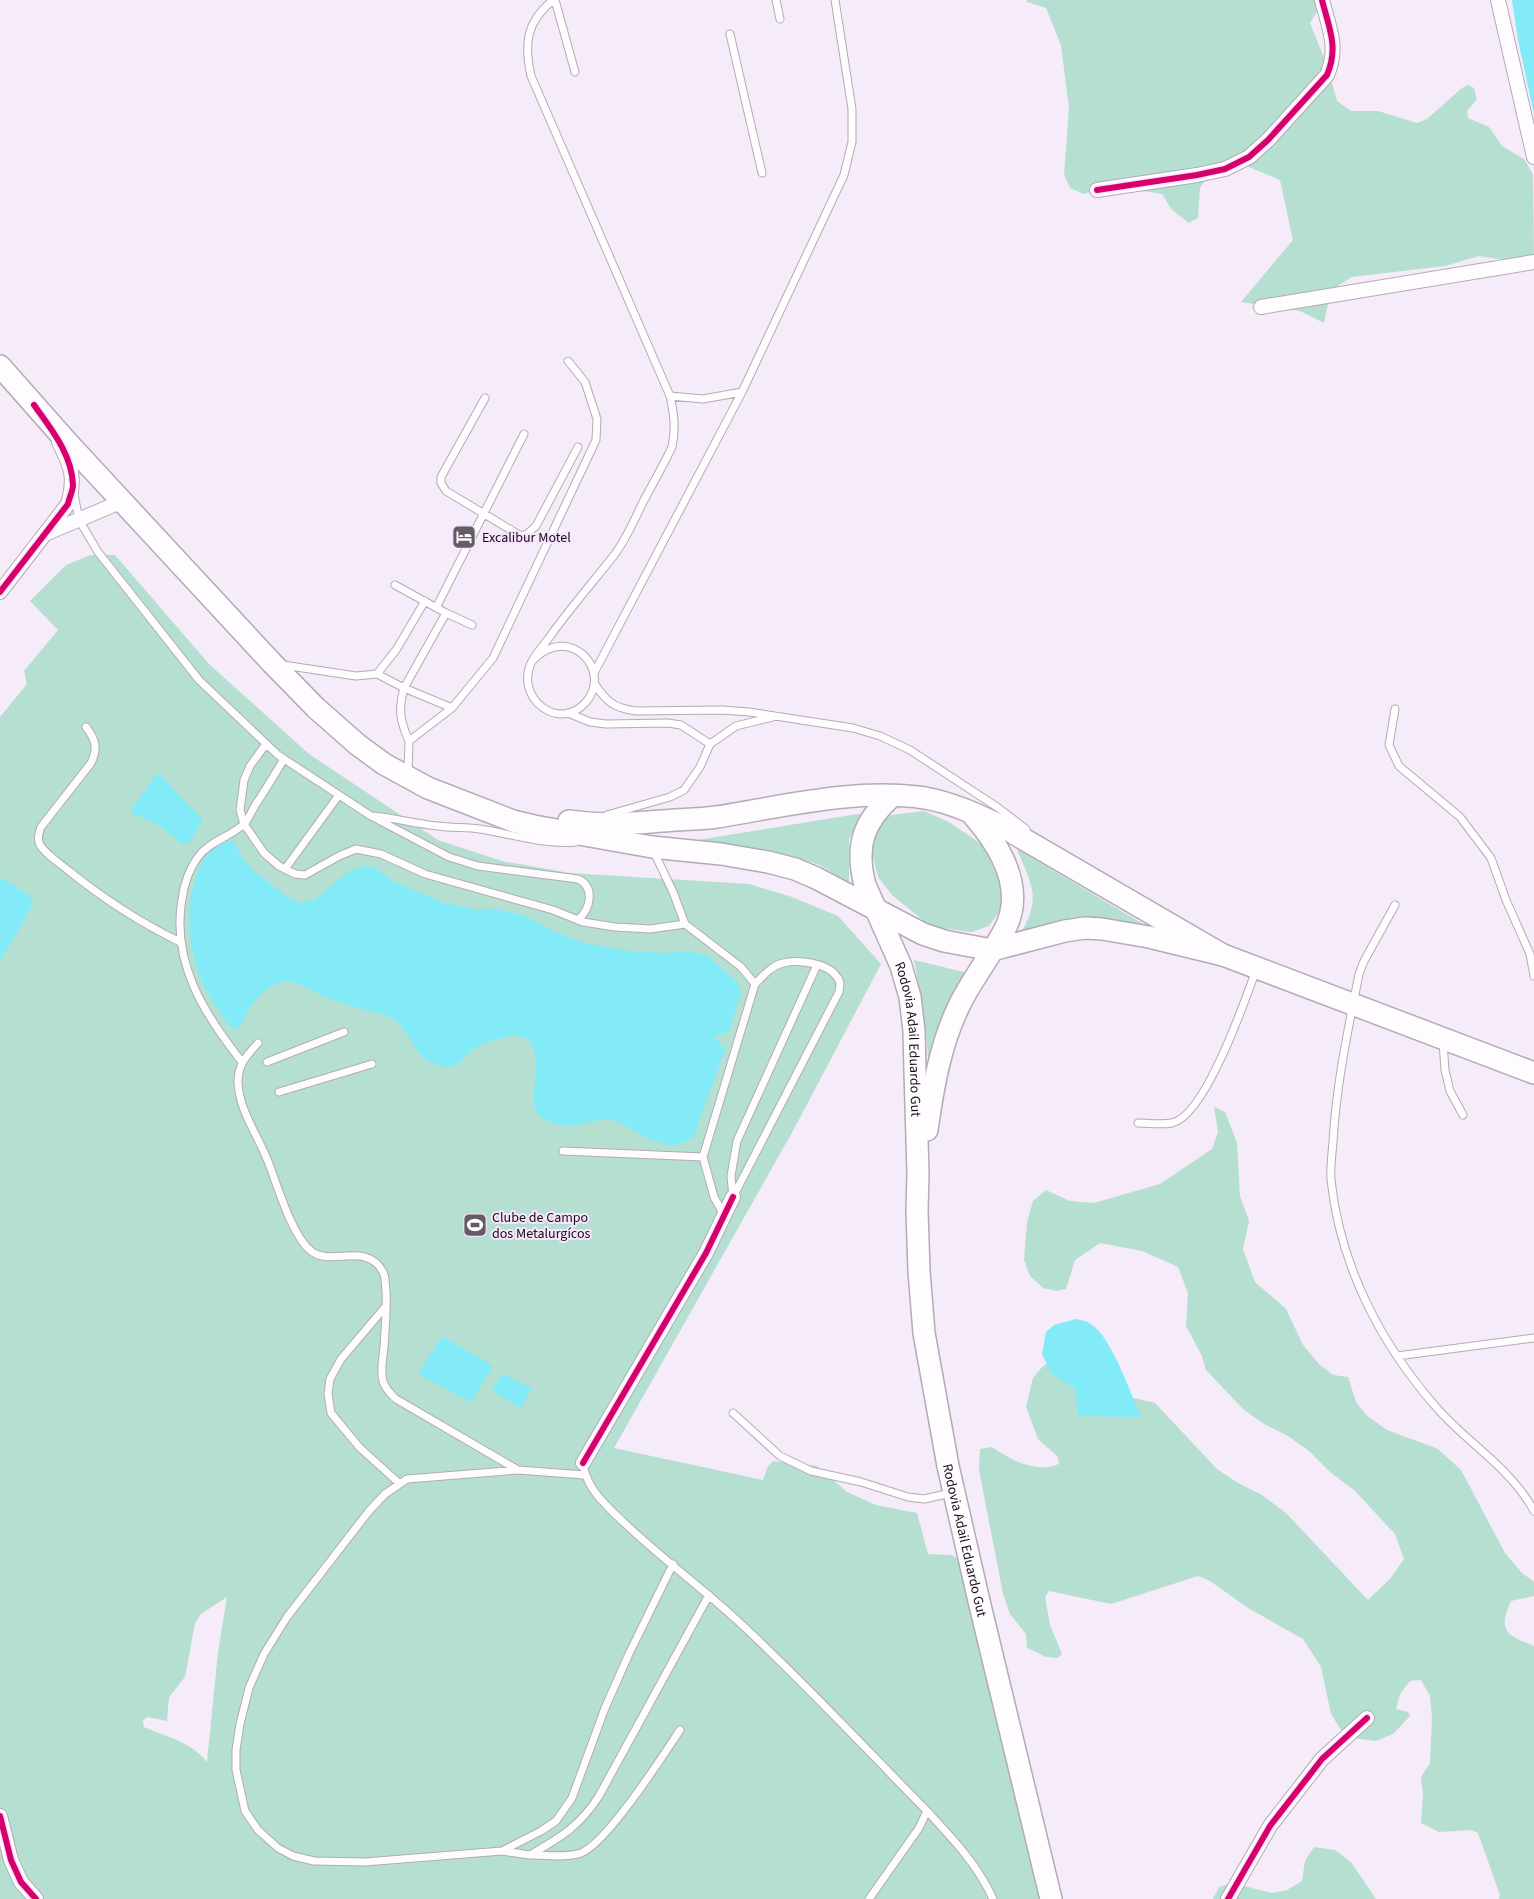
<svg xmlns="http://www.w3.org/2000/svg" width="1534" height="1899" font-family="'Source Sans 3',sans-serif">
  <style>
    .green { fill: #b5dfd1; fill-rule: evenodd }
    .water { fill: #82ebf7 }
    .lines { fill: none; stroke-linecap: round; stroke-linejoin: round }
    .service-casing { stroke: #b3abb5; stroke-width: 9 }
    .minor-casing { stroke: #b3abb5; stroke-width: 16 }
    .primary-casing { stroke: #b3abb5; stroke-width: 24 }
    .service { stroke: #fefcfe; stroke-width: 7 }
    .minor { stroke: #fefcfe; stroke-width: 14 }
    .primary { stroke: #fefcfe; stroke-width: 21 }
    .cycleway-casing { stroke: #fae5ff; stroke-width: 9 }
    .cycleway { stroke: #d6006c; stroke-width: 6 }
    .labels { text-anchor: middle; stroke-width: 4; stroke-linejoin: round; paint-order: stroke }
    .poi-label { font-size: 14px; fill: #150e17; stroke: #fae5ff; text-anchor: start }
    .street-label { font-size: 14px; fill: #150e17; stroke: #fae5ff }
  </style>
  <rect width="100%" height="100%" fill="#f6ebf9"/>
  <!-- green -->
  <path class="green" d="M1027 0H1324L1310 23 1328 68 1337 101 1351 111H1378L1417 123 1427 119 1462 88 1468 85 1474 88 1477 99 1467 111 1468 118 1489 127 1502 146 1524 159 1533 174 1534 259 1518 262 1479 256 1445 266 1352 277 1331 290 1324 323 1300 311 1241 302 1293 240 1280 180 1249 167 1215 165 1200 188 1198 218 1189 223 1172 210 1162 194 1109 186 1084 194 1070 188 1064 175 1069 108 1061 45 1046 8 1027 2Z
    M90 555H115L209 664 309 754 438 840 502 861 570 873 749 884 792 897 838 916 881 964 794 1129 614 1448 763 1480 768 1466 773 1461 817 1466 847 1492 876 1505 917 1513 928 1554 951 1555 972 1566C987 1620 1005 1673 1020 1726 1036 1783 1042 1841 1050 1899H0V717L27 684 24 671 58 630 30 601 66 565ZM227 1597 218 1652 207 1762C193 1743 165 1736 144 1727L143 1721 147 1717 167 1721 169 1697 185 1677 195 1623 201 1614Z
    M924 811 949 822 984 846 1003 890 999 912 989 926 972 932 931 927 892 895 878 877 870 844 883 816Z
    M864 813 849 839V883C839 877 829 870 819 865 780 850 738 846 698 840Z
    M1017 849 1155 931 1020 935C1042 896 1032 887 1017 849Z
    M914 960 968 973 929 1068 924 1014Z
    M1214 1107 1225 1112 1237 1143 1240 1196 1249 1221 1243 1249 1255 1282 1286 1309 1303 1345 1319 1364 1333 1375 1348 1377 1356 1402 1366 1415 1387 1430 1438 1449 1461 1470 1505 1553 1521 1572 1534 1582V1596L1511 1601C1497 1631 1507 1635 1534 1646V1899H1499L1500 1895 1478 1833 1471 1830 1439 1832 1421 1823 1423 1795 1421 1777 1430 1763 1432 1718 1430 1696 1421 1680 1410 1681 1400 1694 1396 1709 1408 1712 1410 1716 1393 1734 1376 1741 1353 1738 1341 1730 1331 1714 1321 1667 1303 1639 1248 1608 1210 1581 1198 1576 1111 1604 1049 1591 1045 1597 1050 1625 1062 1654 1058 1658 1046 1657 1027 1648 1026 1634 1010 1614 1003 1594 979 1470 980 1449 992 1447C1011 1460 1035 1474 1059 1464L1058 1457 1038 1439 1026 1407 1033 1378 1043 1366 1054 1361 1122 1395 1155 1403 1217 1469 1238 1483 1262 1495 1286 1513 1368 1600 1390 1579 1404 1559 1395 1534 1354 1490 1330 1472 1309 1451 1288 1436 1264 1424 1244 1410 1206 1370 1202 1356 1186 1326 1188 1293 1178 1267 1142 1251 1100 1243 1075 1260 1066 1289 1057 1291 1043 1288 1030 1276 1024 1260 1027 1222 1033 1201 1046 1190 1070 1201 1094 1203 1160 1184 1212 1149 1218 1132Z
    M1314 1847 1335 1850 1351 1862 1376 1899H1213L1219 1887 1232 1883 1272 1893 1287 1890 1302 1881 1305 1861Z"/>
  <!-- water -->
  <path class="water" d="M1512 0H1534V114L1518 40Z
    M159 774 202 819V823L188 844H182L160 826 132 813 131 810 156 775Z
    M224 840 234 842 241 856 252 869 287 897 301 903 314 900 348 872 364 866 376 868 391 880 444 903 475 909H497L525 916 549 929 584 943 631 951 661 953 688 951 707 955 737 982 741 993 729 1031 714 1037 725 1049 694 1136C690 1138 685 1143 681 1144 659 1149 637 1131 618 1122 614 1120 605 1120 600 1120 594 1121 588 1123 581 1124 568 1127 548 1125 539 1115 524 1098 549 1051 524 1037 515 1032 482 1043 474 1049 465 1056 459 1068 446 1067 416 1064 414 1037 395 1020 387 1014 372 1012 363 1009 351 1005 339 1002 327 998 312 992 295 977 278 983 268 986 253 1001 248 1010 244 1018 243 1024 236 1029L229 1026C219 1011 207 994 200 977 186 943 184 885 207 855 211 849 218 845 224 840Z
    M0 877 29 895 34 901 22 925 0 960Z
    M1076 1319C1081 1320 1087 1321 1091 1324 1113 1339 1130 1393 1141 1417L1078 1416 1075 1389 1051 1373 1042 1354 1046 1332 1054 1325Z
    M442 1336 493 1366 471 1402 418 1374Z
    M502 1373 532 1389 520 1408 492 1390Z"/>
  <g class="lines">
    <!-- service casing -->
    <g class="service-casing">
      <path id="service" d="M555 0 575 72
        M776 0 780 19
        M730 34 762 173
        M670 396 703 399 742 392
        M485 398 441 477V483L446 491 521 536 527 534 536 526 578 447
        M74 494 79 520 98 552 199 680 278 755 371 816 449 857 478 866 578 879C595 887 591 908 578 920
        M395 585 446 613 472 625
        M436 608 524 434
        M533 660C570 622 613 671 586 702 559 733 515 698 531 663 536 653 545 644 551 635 571 607 594 581 615 554 626 539 634 521 642 504 652 485 663 466 672 447 676 428 674 414 670 396L531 76C524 44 526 22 553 0
        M283 665 356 676 377 674 396 650 425 601
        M594 673 742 392 844 175 852 142V109L835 0
        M377 674 404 688 452 708
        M594 683C606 701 613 708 636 711L722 710 749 712 853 728 880 736 910 750 997 807 1026 829
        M1395 709 1389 745 1399 766 1460 817 1491 858 1506 900 1530 954 1534 976
        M568 713 590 722 606 724 668 723 681 725 710 744
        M86 727C96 740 98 748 91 763L41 827C39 833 37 839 40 845 47 856 60 863 69 871 105 900 139 922 180 942
        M409 741C400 721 398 710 404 688L446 613
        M266 744 250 766 244 780 240 810 244 824 264 853 279 866 295 874 305 875 339 856 356 849 381 854 425 874 553 910 583 922 615 927 650 929 685 924
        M408 774 409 741 452 708 493 658 596 440 597 419 585 382 568 361
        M607 815 670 797 684 790 700 767 710 744 736 726 773 717
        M374 816C395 818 416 824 438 826 452 828 467 827 480 829 511 834 544 845 576 842
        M653 850 673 892 685 924 741 967 755 984 703 1157
        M285 869 339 795
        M1395 905 1364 961 1359 974C1348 1030 1336 1086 1333 1142 1332 1155 1330 1168 1331 1180 1340 1265 1380 1343 1436 1407 1467 1443 1511 1468 1534 1511
        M1443 1042 1445 1070 1450 1091 1463 1115
        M258 1043C247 1055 238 1064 238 1082 239 1110 257 1134 267 1159 277 1183 291 1235 311 1251 331 1267 367 1241 383 1272 386 1278 385 1285 386 1291 387 1310 385 1329 384 1347 383 1358 380 1370 383 1381 385 1389 391 1394 396 1399L518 1470
        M242 1062C204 1014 171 962 182 899 184 885 189 869 198 857 210 841 230 837 244 824 249 819 252 810 256 804 266 789 275 774 284 759
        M267 1062 344 1032
        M279 1092 372 1064
        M1138 1123C1148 1123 1162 1125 1172 1123 1205 1116 1245 1001 1256 970
        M563 1151 703 1157 714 1197 724 1215
        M733 1197 839 992C840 986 841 981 837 977 828 963 798 959 783 963 771 966 763 976 755 984
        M733 1197 731 1176 737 1141 817 965
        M386 1306 341 1359 330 1379 328 1394 331 1413 360 1448 399 1483
        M1397 1356 1534 1338
        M733 1413 780 1456 811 1471 861 1482 908 1497 924 1499 951 1493
        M583 1463C585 1480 594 1493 606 1505 646 1547 697 1583 740 1623 805 1683 865 1748 927 1811L919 1828 869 1899
        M584 1475 518 1470 407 1479 385 1494 369 1511 287 1617 264 1654 249 1688 240 1724 236 1750V1770L245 1811 258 1830 278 1848 293 1856 314 1861 365 1862 502 1851 541 1831 556 1821 572 1798 605 1708 628 1656 673 1564
        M927 1811C952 1838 978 1865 993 1899
        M502 1851 530 1855C561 1837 580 1826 599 1796L709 1595
        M531 1855C547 1855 566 1858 581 1853 607 1843 662 1757 680 1730"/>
    </g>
    <!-- minor casing -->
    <g class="minor-casing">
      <path id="minor" d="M1498 0 1534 157
        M1097 190 1197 175 1225 169 1249 157 1268 140 1327 75C1339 47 1329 28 1322 0
        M1261 307 1534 262
        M45 534 123 501
        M0 592 68 504C76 477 71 466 59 442
        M583 1463 706 1253 733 1197
        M0 1816 11 1860 21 1882 36 1899
        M1228 1899 1270 1826 1322 1759 1367 1718"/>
    </g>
    <!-- primary casing -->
    <g class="primary-casing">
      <g id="primary">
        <path d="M0 366 68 443 272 663 316 708 358 745 384 764 428 788 513 821 534 826 652 847 721 854 768 862 795 869 816 878 923 934 944 941 992 950 1065 931 1085 928 1102 929 1149 937 1223 955"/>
        <path id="s1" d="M892 796C863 822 855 846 865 885L901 966 910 997 914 1031 915 1071 918 1174 917 1211 919 1271 924 1333 948 1466 979 1601 1051 1899"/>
        <path d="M569 821C603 826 640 823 675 820 689 819 703 819 717 817 786 806 854 788 925 798 953 803 978 815 1003 827L1223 955 1534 1073"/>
        <path d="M927 1130C933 1088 940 1046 958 1008 971 980 991 956 1005 929 1026 888 1000 846 973 815"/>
      </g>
    </g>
    <!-- service -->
    <use href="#service" class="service"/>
    <!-- minor -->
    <use href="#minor" class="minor"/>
    <!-- primary -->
    <use href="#primary" class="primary"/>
    <!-- cycleway casing -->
    <g class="cycleway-casing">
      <path id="cycleway" d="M1097 190 1197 175 1225 169 1249 157 1268 140 1327 75C1339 47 1329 28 1322 0
        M0 592 68 504C69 498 73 491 73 485 72 454 51 429 34 405
        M583 1463 706 1253 733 1197
        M0 1816 11 1860 21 1882 36 1899
        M1228 1899 1270 1826 1322 1759 1367 1718"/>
    </g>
    <!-- cycleway -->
    <use href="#cycleway" class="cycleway"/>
  </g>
  <!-- icons -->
  <defs>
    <g id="hotel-square" transform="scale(1.25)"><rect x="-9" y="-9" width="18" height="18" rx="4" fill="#645b66" stroke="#fae5ff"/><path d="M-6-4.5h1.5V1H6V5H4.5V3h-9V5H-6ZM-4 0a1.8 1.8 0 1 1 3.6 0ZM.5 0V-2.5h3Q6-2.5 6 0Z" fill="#fff"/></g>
    <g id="stadium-square" transform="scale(1.25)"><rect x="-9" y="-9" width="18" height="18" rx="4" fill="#645b66" stroke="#fae5ff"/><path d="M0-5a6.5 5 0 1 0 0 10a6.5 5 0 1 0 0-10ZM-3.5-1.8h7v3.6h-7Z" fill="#fff"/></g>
  </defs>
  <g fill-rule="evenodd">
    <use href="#hotel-square" x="464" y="537"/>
    <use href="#stadium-square" x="475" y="1225"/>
  </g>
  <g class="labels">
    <!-- poi labels -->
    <g class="poi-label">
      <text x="482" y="542">Excalibur Motel</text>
      <text x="492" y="1222">Clube de Campo<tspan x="492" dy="16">dos Metalurgícos</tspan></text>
    </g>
    <!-- street labels -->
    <g class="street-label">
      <text dy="5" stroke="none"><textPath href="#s1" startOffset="262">Rodovia Adail Eduardo Gut</textPath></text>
      <text dy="5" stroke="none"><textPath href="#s1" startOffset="768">Rodovia Adail Eduardo Gut</textPath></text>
    </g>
  </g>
</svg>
